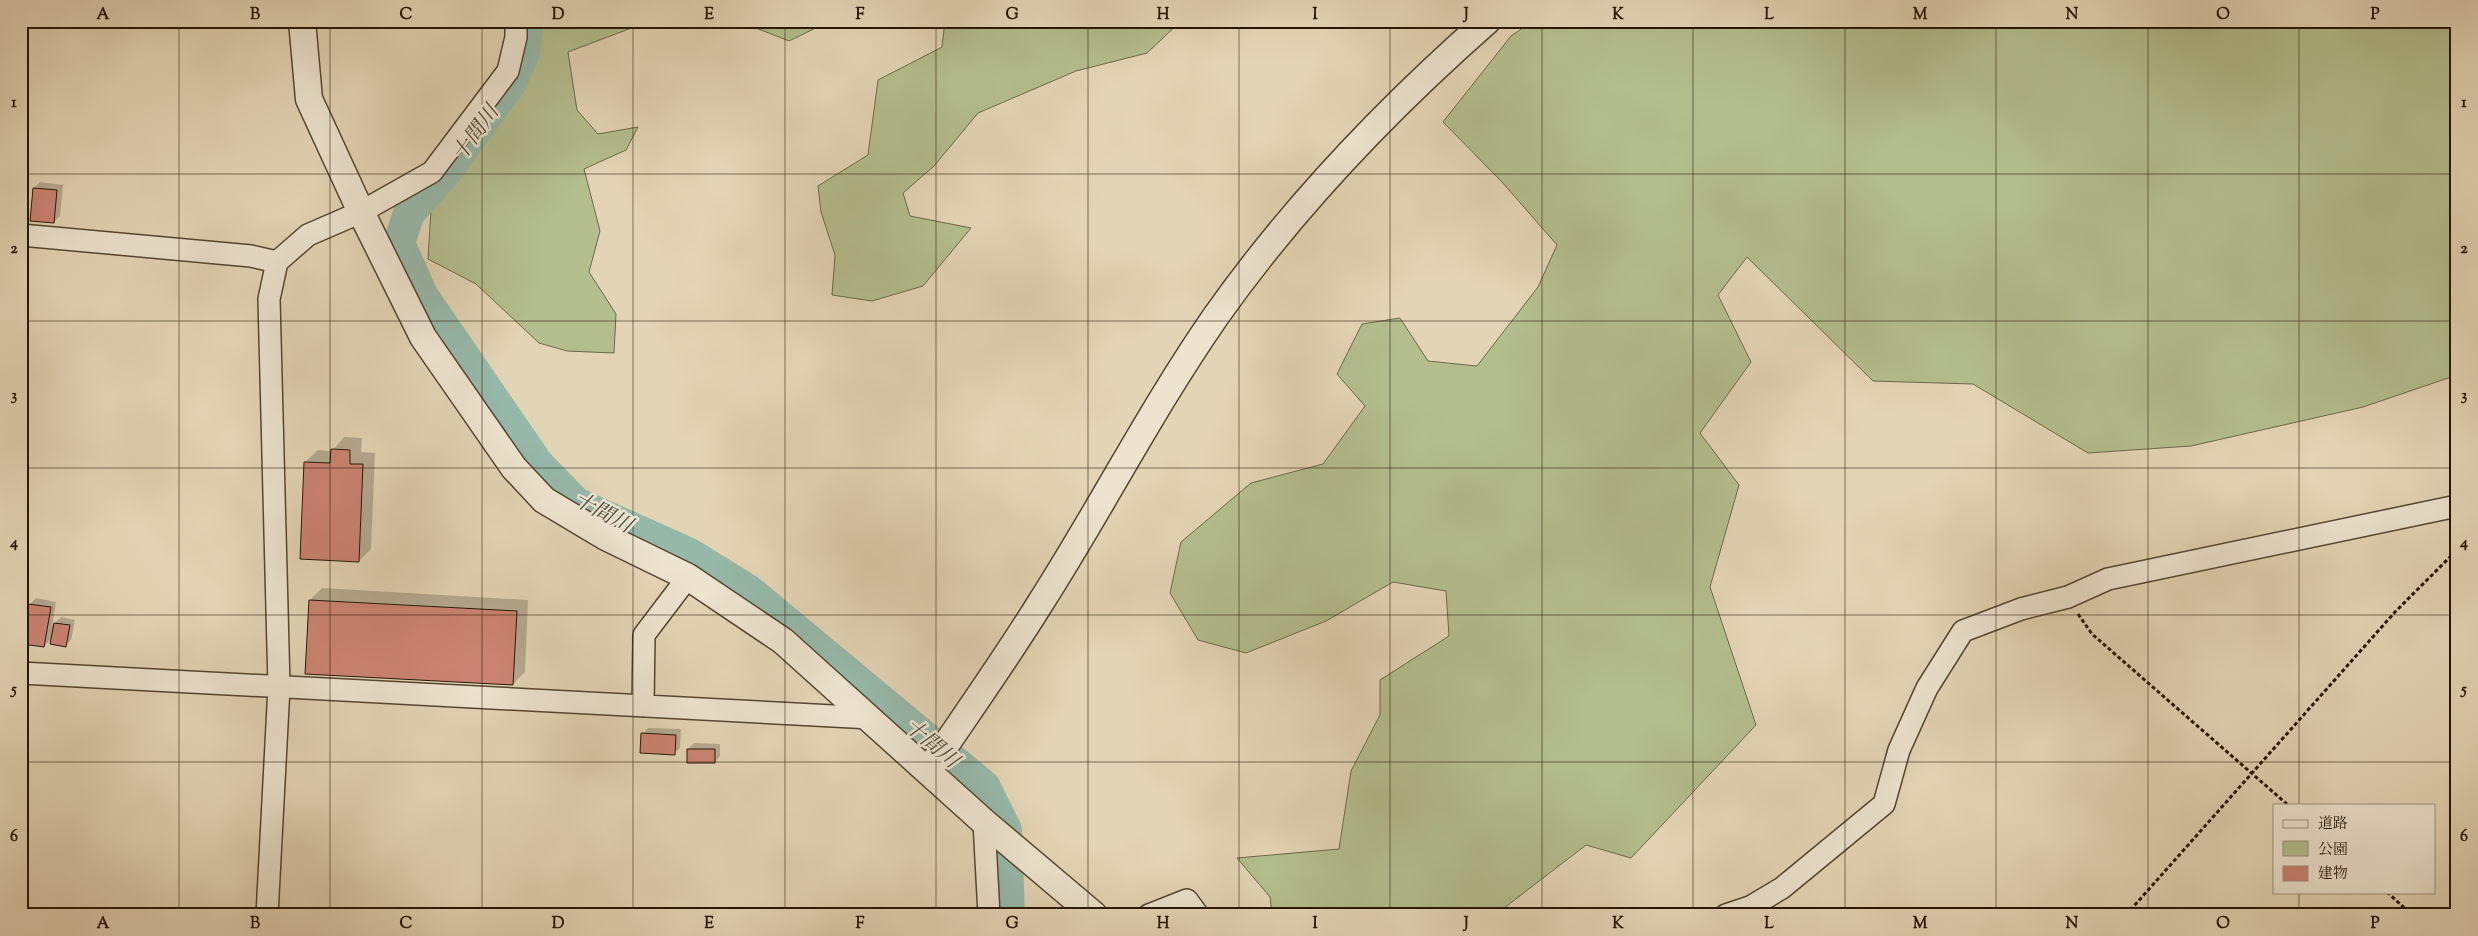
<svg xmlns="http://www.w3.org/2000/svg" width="2478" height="936" font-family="'Sorts Mill Goudy','Noto Serif JP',serif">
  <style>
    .green { fill: #b3bd8e; stroke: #6c6949 }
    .shadow { fill: #0003 }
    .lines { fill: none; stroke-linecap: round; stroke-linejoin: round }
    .river { stroke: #96b8a9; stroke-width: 32 }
    .building { fill: #cc8373; stroke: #261504 }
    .minor-casing { stroke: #554530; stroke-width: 24 }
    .tertiary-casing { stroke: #554530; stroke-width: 29 }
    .path { stroke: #261504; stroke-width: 3; stroke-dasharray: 4 2.5; stroke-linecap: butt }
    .minor { stroke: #ede3cf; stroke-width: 21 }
    .tertiary { stroke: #ede3cf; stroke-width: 26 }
    .grid { fill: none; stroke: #261504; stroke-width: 1; stroke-opacity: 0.55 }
    .labels { text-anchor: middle; stroke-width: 5; stroke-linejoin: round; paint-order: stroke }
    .water-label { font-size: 21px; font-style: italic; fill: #4d4e3e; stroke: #ede3cf }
    .neatline { fill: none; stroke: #261504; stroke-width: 2 }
    .grid-label { font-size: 16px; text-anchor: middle; font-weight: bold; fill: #261504 }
  </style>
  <rect width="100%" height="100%" fill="#e3d4b5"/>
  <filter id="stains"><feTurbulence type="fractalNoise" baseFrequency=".004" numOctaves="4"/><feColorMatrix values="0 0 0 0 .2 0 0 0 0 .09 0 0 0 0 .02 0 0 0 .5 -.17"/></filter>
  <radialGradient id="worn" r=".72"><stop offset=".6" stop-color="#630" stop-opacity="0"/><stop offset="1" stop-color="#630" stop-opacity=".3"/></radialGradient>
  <!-- green -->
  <path class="green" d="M536 21H650L568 52 577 110 598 134 638 127 626 150 584 169 600 231 589 272 616 314 614 353 567 351 539 343 476 284 428 259 431 210 524 77Z
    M738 21H830L789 41Z
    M945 21H1181L1147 53 1076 71 978 113 934 166 903 193 910 216 971 228 923 286 872 301 832 295 835 255 821 212 818 186 868 155 878 80 942 47Z
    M1533 21H2457V375L2363 407 2191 446 2088 453 1973 384 1873 381 1747 257 1718 295 1751 362 1700 433 1739 485 1710 587 1756 725 1631 858 1586 845 1495 915H1272L1270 897 1237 858 1339 849 1351 771 1380 715V680L1449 636 1446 591 1393 582 1326 621 1246 653 1198 640 1170 593 1181 542 1251 483 1323 464 1365 406 1337 374 1362 324 1400 318 1428 361 1477 366 1538 287 1557 245 1502 182 1443 122 1511 36Z"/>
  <!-- shadow -->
  <path class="shadow" d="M40 182 63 185 60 216 54 222 34 188Z
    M344 437 362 438 361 452 375 453 371 549 359 561 305 462 318 450 332 451Z
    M21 587 27 588 21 614Z
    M322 588 528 600 525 672 513 684 310 600Z
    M36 598 56 602 52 626 61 617 75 620 71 640 65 646 52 638 44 646 30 604Z
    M648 728 681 729 680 748 674 753 642 734Z
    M694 743 720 744V756L715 762 688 749Z"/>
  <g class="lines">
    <!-- river -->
    <path class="river" d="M528 21 524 52 511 82 446 172 409 213 399 243 422 295 538 464 576 503 690 554 748 590 984 786 1006 830 1009 915"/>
  </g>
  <!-- building -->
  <path class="building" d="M33 188 57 190 54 223 30 221Z
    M331 449 350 450V464H363L359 562 300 559 304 462 330 463Z
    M309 600 517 611 513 685 305 674Z
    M28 604 51 607 44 647 22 644Z
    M54 623 70 625 66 647 50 644Z
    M641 733 676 735 675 755 640 753Z
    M687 749H715V763H687Z"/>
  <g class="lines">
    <!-- minor casing -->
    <g class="minor-casing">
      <path id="minor" d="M21 235 251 256 277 262
        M21 673 871 718
        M643 706 644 635 688 577
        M984 822 989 915
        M267 915 279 687 269 299 277 262 308 235 361 212 432 172 508 71 516 37V21
        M1149 915 1187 900 1198 915
        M1726 915 1750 907 1782 888 1884 804 1899 750 1927 688 1963 631 2021 609 2068 597 2108 579 2457 506"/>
    </g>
    <!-- tertiary casing -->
    <g class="tertiary-casing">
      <path id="tertiary" d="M302 21 309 99 361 212 423 337 514 468 544 500 606 537 688 577 783 641 984 822 1094 915
        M928 771C966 715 1005 660 1041 602 1101 508 1152 408 1216 316 1293 207 1387 109 1487 21"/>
    </g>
    <!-- path -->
    <path class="path" d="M2078 614 2092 634 2288 805
      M2387 892 2412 915
      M2126 915 2395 612 2457 550"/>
    <!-- minor -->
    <use href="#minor" class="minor"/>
    <!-- tertiary -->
    <use href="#tertiary" class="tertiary"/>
  </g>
  <!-- grid -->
  <path class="grid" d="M179 21V915M330 21V915M482 21V915M633 21V915M785 21V915M936 21V915M1088 21V915M1239 21V915M1390 21V915M1542 21V915M1693 21V915M1845 21V915M1996 21V915M2148 21V915M2299 21V805M21 174H2457M21 321H2457M21 468H2457M21 615H2457M21 762H2457M2299 892V915"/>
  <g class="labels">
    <!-- water labels -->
    <g class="water-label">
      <text transform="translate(475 133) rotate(-54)" y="7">十間川</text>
      <text transform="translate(603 512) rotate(28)" y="7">十間川</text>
      <text transform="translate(932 743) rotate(40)" y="7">十間川</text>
    </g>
  </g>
  <!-- margin -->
  <rect width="2478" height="936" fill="none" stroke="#e3d4b5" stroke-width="55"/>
  <!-- legend -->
  <rect x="2273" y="804" width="162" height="90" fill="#ede3cf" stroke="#9d917e"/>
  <rect x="2283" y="820" width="25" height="8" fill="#ede3cf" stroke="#9d917e"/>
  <text x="2318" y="828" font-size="15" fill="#261504">道路</text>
  <rect x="2283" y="841" width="25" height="15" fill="#b3bd8e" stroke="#9d917e"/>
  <text x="2318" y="854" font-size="15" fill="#261504">公園</text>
  <rect x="2283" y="866" width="25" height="15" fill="#cc8373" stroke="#9d917e"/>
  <text x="2318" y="878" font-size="15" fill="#261504">建物</text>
  <rect x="28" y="28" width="2422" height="880" class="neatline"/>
  <g class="grid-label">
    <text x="103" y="19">A</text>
    <text x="255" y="19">B</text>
    <text x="406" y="19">C</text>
    <text x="558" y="19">D</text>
    <text x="709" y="19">E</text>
    <text x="860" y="19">F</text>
    <text x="1012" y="19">G</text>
    <text x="1163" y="19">H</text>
    <text x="1315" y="19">I</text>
    <text x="1466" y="19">J</text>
    <text x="1618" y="19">K</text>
    <text x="1769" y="19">L</text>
    <text x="1920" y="19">M</text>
    <text x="2072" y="19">N</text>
    <text x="2223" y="19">O</text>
    <text x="2375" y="19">P</text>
    <text x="14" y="107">1</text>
    <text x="2464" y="107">1</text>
    <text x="14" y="253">2</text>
    <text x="2464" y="253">2</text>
    <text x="14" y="400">3</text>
    <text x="2464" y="400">3</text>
    <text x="14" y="547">4</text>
    <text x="2464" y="547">4</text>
    <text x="14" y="694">5</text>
    <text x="2464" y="694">5</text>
    <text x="14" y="841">6</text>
    <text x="2464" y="841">6</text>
    <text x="103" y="928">A</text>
    <text x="255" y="928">B</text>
    <text x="406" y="928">C</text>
    <text x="558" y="928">D</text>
    <text x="709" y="928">E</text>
    <text x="860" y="928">F</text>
    <text x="1012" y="928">G</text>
    <text x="1163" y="928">H</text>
    <text x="1315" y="928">I</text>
    <text x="1466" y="928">J</text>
    <text x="1618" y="928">K</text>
    <text x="1769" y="928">L</text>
    <text x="1920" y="928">M</text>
    <text x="2072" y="928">N</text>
    <text x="2223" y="928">O</text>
    <text x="2375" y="928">P</text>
  </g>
  <rect width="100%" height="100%" filter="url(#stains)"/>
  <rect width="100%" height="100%" fill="url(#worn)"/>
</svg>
